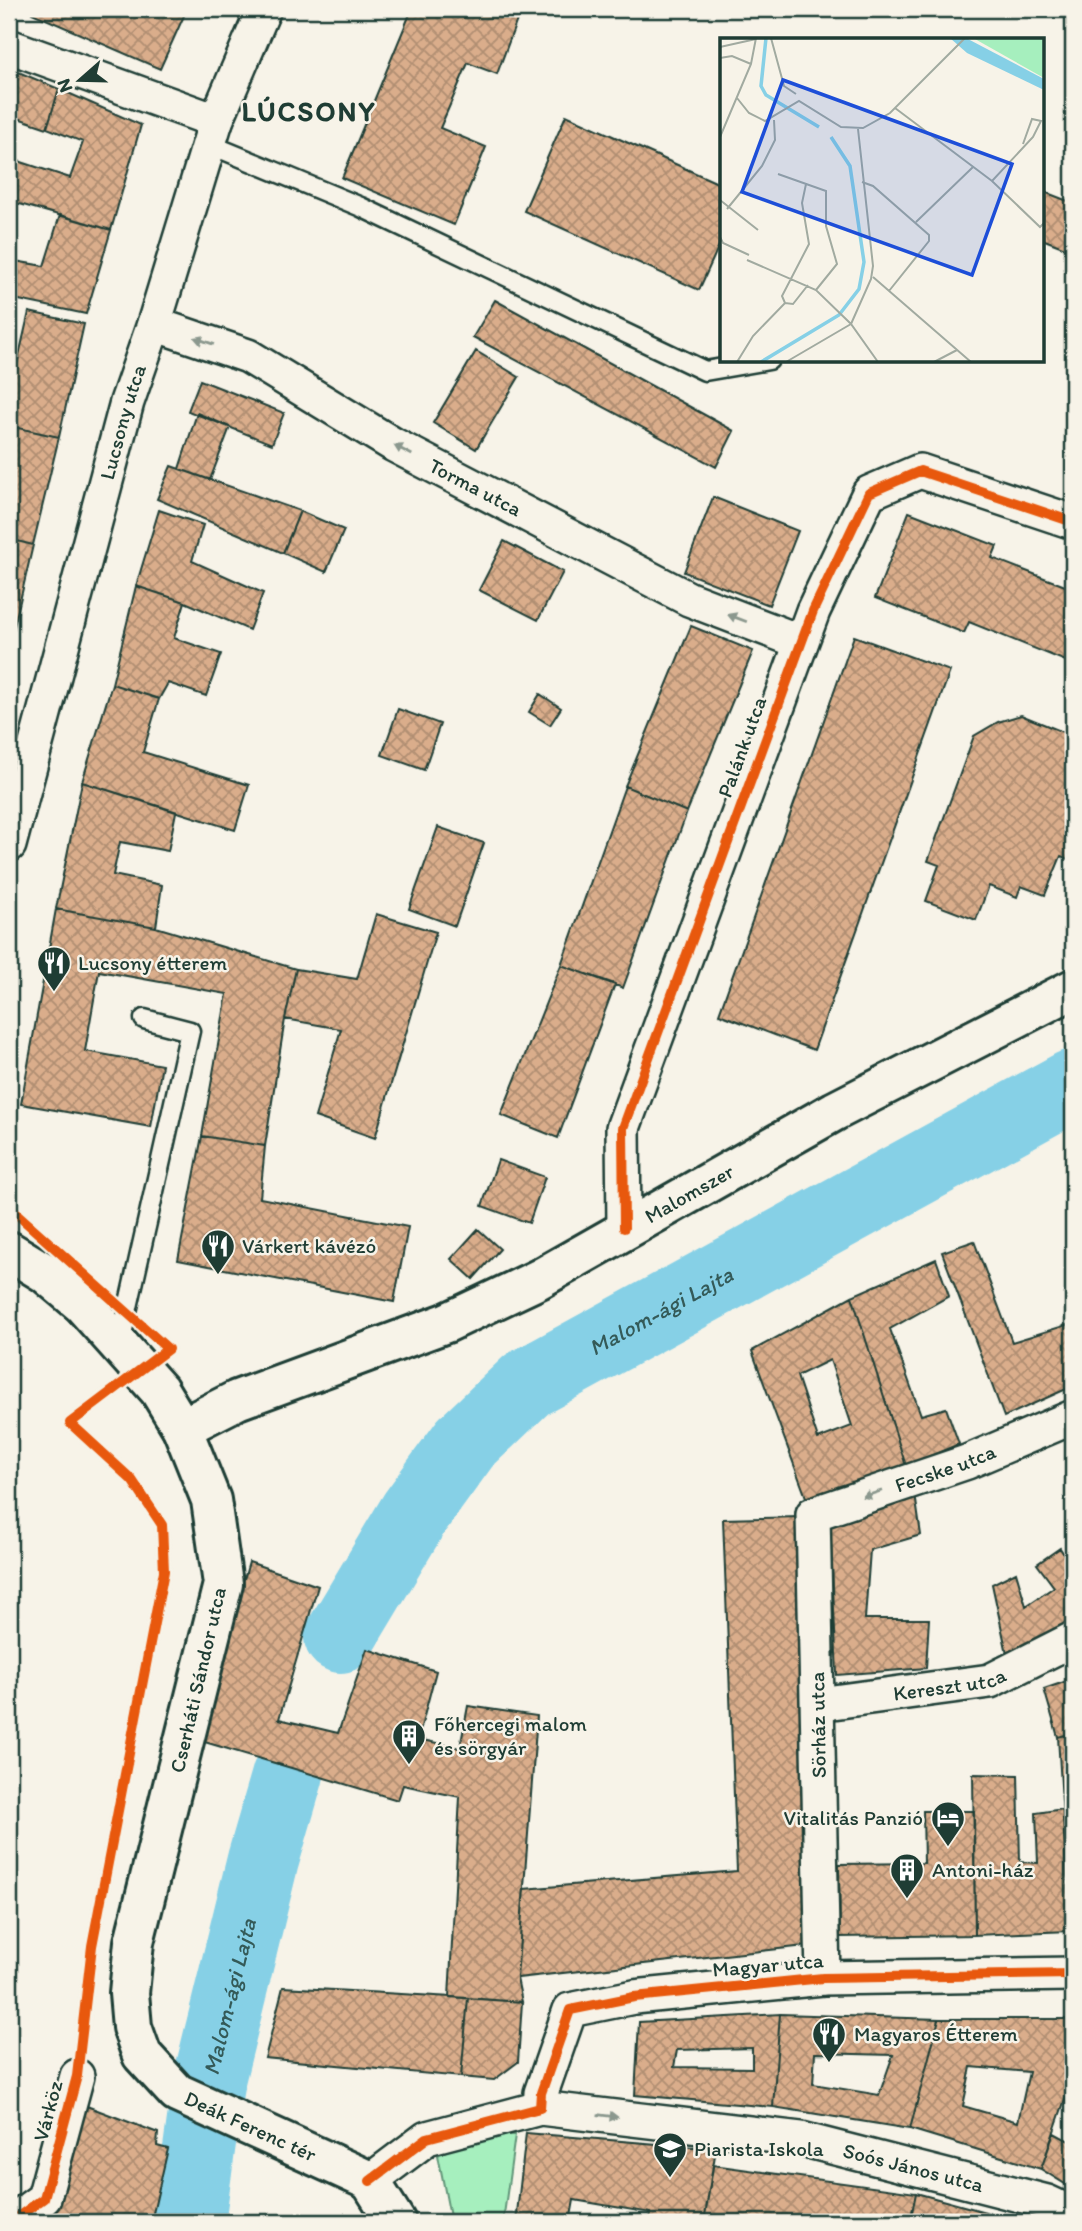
<svg xmlns="http://www.w3.org/2000/svg" width="1082" height="2231" font-family="Itim,sans-serif">
  <style>
    .park { fill: #a6efbe; stroke: #629679; stroke-width: 2 }
    .lines { fill: none; stroke-linecap: round; stroke-linejoin: round }
    .river { stroke: #86d0e6; stroke-width: 72 }
    .building { fill: url(#building-cross-hatch); stroke: #1f3d34; stroke-width: 2; fill-rule: evenodd }
    .lane-casing { stroke: #1f3d34; stroke-width: 23 }
    .street-casing { stroke: #1f3d34; stroke-width: 38 }
    .secondary-casing { stroke: #1f3d34; stroke-width: 44 }
    .lane { stroke: #f7f3e8; stroke-width: 18 }
    .street { stroke: #f7f3e8; stroke-width: 33 }
    .secondary { stroke: #f7f3e8; stroke-width: 38 }
    .cycleway-casing { stroke: #f7f3e8; stroke-width: 15 }
    .cycleway { stroke: #e8590c; stroke-width: 10 }
    .oneway { fill: #8b988e }
    .labels { text-anchor: middle; stroke-width: 5; stroke-linejoin: round; paint-order: stroke }
    .street-label { font-size: 21px; fill: #1f3d34; stroke: #f7f3e8 }
    .poi-label { font-size: 21px; fill: #1f3d34; stroke: #f7f3e8; text-anchor: start }
    .water-label { font-size: 23px; font-style: italic; fill: #345a58; stroke: #f7f3e8 }
    .district-label { font-size: 28px; font-weight: bold; letter-spacing: 2px; fill: #1f3d34; stroke: #f7f3e8 }
    .inset-river { fill: none; stroke: #86d0e6; stroke-width: 3.5 }
    .inset-road { fill: none; stroke: #a1aaa0; stroke-width: 2 }
    .view { fill: #1d4ed8; fill-opacity: 0.15; stroke: #1d4ed8; stroke-width: 3.5 }
    .inset-edge { fill: none; stroke: #1f3d34; stroke-width: 3.5 }
  </style>
  <defs>
    <pattern id="building-cross-hatch" width="8" height="8" patternUnits="userSpaceOnUse" patternTransform="scale(1.75)"><rect width="8" height="8" fill="#daad8b"/><path d="M0 0l8 8M0 8l8-8" fill="none" stroke="#b08e72"/></pattern>
  </defs>
  <rect width="100%" height="100%" fill="#f7f3e8"/>
  <filter id="ink" filterUnits="userSpaceOnUse"><feTurbulence type="fractalNoise" baseFrequency=".0143" numOctaves="2"/><feDisplacementMap in="SourceGraphic" scale="14" xChannelSelector="R" yChannelSelector="G"/><feConvolveMatrix kernelMatrix="1 2 1 2 8 2 1 2 1" color-interpolation-filters="sRGB"/></filter>
  <g filter="url(#ink)">
    <!-- park -->
    <path class="park" d="M477 2135H515L503 2222H451L438 2155Z"/>
    <g class="lines">
      <!-- river -->
      <g class="river">
        <path id="s1" d="M340 1637 415 1512 465 1443 527 1384 1073 1085"/>
        <path id="s2" d="M189 2222 208 2084 263 1860 288 1774"/>
      </g>
    </g>
    <!-- building -->
    <path class="building" d="M34 9H187L160 69 32 13Z
      M412 9H521L497 74 468 63 440 128 486 147 454 225 342 178Z
      M9 68 59 89 47 128 9 115Z
      M59 89 141 125 111 230 9 201V158L70 178 83 142 47 128Z
      M566 115 722 185V239L699 290 524 211Z
      M1042 191 1073 203V251L1042 239Z
      M60 215 111 230 86 314 9 298V260L44 266Z
      M495 300 734 431 716 467 473 337Z
      M29 312 84 324 59 437 9 426V376L14 377Z
      M476 351 519 377 476 449 433 423Z
      M200 380 284 413 272 444 188 411Z
      M197 413 230 427 210 480 179 469Z
      M9 426 59 437 33 545 9 539Z
      M171 466 300 511 283 553 157 499Z
      M713 497 798 531 769 605 684 572Z
      M159 510 203 525 192 561 263 593 249 630 185 602 136 586Z
      M300 511 344 530 326 572 283 553Z
      M909 512 997 546 992 558 1073 589V664L969 622 964 633 875 598Z
      M9 539 33 545 10 644 9 643Z
      M504 541 563 572 538 620 479 590Z
      M136 586 185 602 174 638 221 654 206 696 168 683 159 699 112 684Z
      M691 626 753 651 687 812 625 786Z
      M854 636 950 671 814 1050 719 1014Z
      M112 684 159 699 143 752 249 785 235 830 82 782Z
      M540 694 561 708 550 725 529 712Z
      M398 709 440 724 424 770 382 755Z
      M1021 715 1073 736V861L1061 856 1045 895 1021 886 1017 897 989 886 976 920 926 901 939 865 928 861 974 736 998 722Z
      M82 782 176 812 168 851 120 842 113 875 162 885 156 927 56 909Z
      M625 786 687 812 623 988 561 965Z
      M438 827 484 843 455 926 409 909Z
      M56 909 156 927 296 969 285 1019 265 1146 202 1136 227 994 99 971 85 1051 162 1065 151 1127 21 1104Z
      M376 914 436 932 375 1138 315 1117 341 1029 285 1019 296 969 357 979Z
      M561 965 615 984 558 1138 501 1115Z
      M202 1136 265 1146 260 1198 408 1227 394 1302 178 1260Z
      M498 1160 545 1177 529 1223 482 1206Z
      M478 1229 500 1249 473 1279 451 1259Z
      M974 1241 1012 1342 1073 1323V1386L1004 1417 942 1252Z
      M936 1259 949 1296 890 1329 921 1415 946 1408 959 1444 906 1466 852 1296Z
      M852 1296 906 1466 807 1500 752 1351ZM830 1360 852 1426 818 1439 797 1376Z
      M915 1494 921 1535 870 1550 865 1619H929L926 1668 837 1675 830 1521Z
      M798 1517 805 1946 517 1978 524 1889 737 1871 723 1519Z
      M1060 1548 1073 1569V1621L1061 1631 1008 1658 992 1584 1016 1572 1026 1606 1054 1587 1037 1564Z
      M249 1562 318 1586 279 1719 338 1733 367 1649 436 1671 418 1739 460 1748 468 1706 537 1716 517 1978 522 2002 449 1997 460 1797 403 1785 398 1800 198 1740Z
      M1073 1679V1733L1058 1737 1044 1689Z
      M1073 1733V1931H1070L1058 1737Z
      M973 1774 1018 1775 1020 1862 1038 1863 1036 1813 1063 1809 1070 1931 975 1935Z
      M923 1811H974L975 1935 840 1937 839 1864 924 1863Z
      M283 1987 468 1998 461 2077 265 2058Z
      M468 1998 522 2002 518 2062 494 2080 461 2077Z
      M780 2014 773 2107 635 2095 639 2022ZM752 2048V2068L674 2067 677 2050Z
      M780 2014 939 2019 910 2129 773 2107ZM815 2053 893 2055 879 2095 813 2084Z
      M939 2019H1073V2076L1041 2169 910 2129ZM971 2067 1029 2072 1018 2122 963 2106Z
      M76 2102 158 2133 157 2146 168 2149 151 2222H47Z
      M526 2133 716 2149 704 2222H650L651 2213 574 2200 570 2222H516Z
      M1054 2133 1073 2143V2189L1041 2169Z
      M713 2165 916 2193 910 2222H704Z
      M916 2193 1022 2222H910Z"/>
    <g class="lines">
      <!-- lane casing -->
      <g class="lane-casing">
        <path id="lane" d="M209 144 361 207 705 371 769 360
          M120 1343 190 1031 144 1019"/>
      </g>
      <!-- street casing -->
      <g class="street-casing">
        <g id="street">
          <path d="M9 46 216 121"/>
          <path id="s3" d="M154 324 248 356 394 445 689 599 801 642"/>
          <path id="s4" d="M9 845 127 402 154 324 216 121 264 9"/>
          <path d="M624 1228 623 1128 813 611 869 493 920 471 1073 522"/>
          <path id="s5" d="M818 1704 990 1681 1073 1639"/>
          <path id="s6" d="M823 1978 813 1514 967 1462 1073 1417"/>
          <path d="M540 2108 541 2093 570 2010 634 1997 823 1978 1073 1974"/>
          <path id="s7" d="M370 2181 427 2138 540 2108 801 2139 1047 2202 1073 2214"/>
          <path d="M11 2222 44 2198 77 2076"/>
        </g>
      </g>
      <!-- secondary casing -->
      <g class="secondary-casing">
        <g id="secondary">
          <path id="s8" d="M9 1251 45 1273 83 1305 159 1390 182 1428 211 1500 223 1584 134 1942 129 1993 132 2027 142 2055 177 2093 370 2181 396 2222"/>
          <path id="s9" d="M182 1428 237 1400 446 1323 539 1279 835 1111 1073 989"/>
        </g>
      </g>
      <!-- lane -->
      <use href="#lane" class="lane"/>
      <!-- street -->
      <use href="#street" class="street"/>
      <!-- secondary -->
      <use href="#secondary" class="secondary"/>
      <!-- cycleway casing -->
      <g class="cycleway-casing">
        <path id="cycleway" d="M9 1207 168 1349 70 1423 132 1480 162 1525 164 1571 92 1946 77 2076 44 2198 11 2222
          M624 1228 623 1128 813 611 869 493 920 471 1073 522
          M370 2181 427 2138 540 2108 541 2093 570 2010 634 1997 823 1978 1073 1974"/>
      </g>
      <!-- cycleway -->
      <use href="#cycleway" class="cycleway"/>
    </g>
    <!-- one-way arrows -->
    <defs><path id="oneway-solid" d="M-6-.8H1V-3.2L6.5 0L1 3.2V.8H-6Z" transform="scale(1.75)"/></defs>
    <g class="oneway">
      <use href="#oneway-solid" transform="translate(204 341) rotate(-161)"/>
      <use href="#oneway-solid" transform="translate(403 450) rotate(-152)"/>
      <use href="#oneway-solid" transform="translate(737 618) rotate(-159)"/>
      <use href="#oneway-solid" transform="translate(872 1494) rotate(162)"/>
      <use href="#oneway-solid" transform="translate(608 2116) rotate(7)"/>
    </g>
  </g>
  <!-- icons -->
  <defs>
    <g id="restaurant-pin" transform="scale(1.75)"><path d="M0 17L-7.5 6A9.5 9.5 0 1 1 7.5 6Z" fill="#1f3d34" stroke="#f7f3e8"/><path d="M-5-6h1v4h1v-4h1v4h1v-4h1v5L-1.5 .5V6h-2V.5L-5-1ZM5-6V6H3V1.5H1.5Q1.5-4 5-6Z" fill="#fff"/></g>
    <g id="building-pin" transform="scale(1.75)"><path d="M0 17L-7.5 6A9.5 9.5 0 1 1 7.5 6Z" fill="#1f3d34" stroke="#f7f3e8"/><path d="M-4-6H4V6H1V3H-1V6H-4ZM-2.5-4.3h1.7v1.8h-1.7ZM.8-4.3h1.7v1.8H.8ZM-2.5-1h1.7V.8h-1.7ZM.8-1h1.7V.8H.8Z" fill="#fff"/></g>
    <g id="hotel-pin" transform="scale(1.75)"><path d="M0 17L-7.5 6A9.5 9.5 0 1 1 7.5 6Z" fill="#1f3d34" stroke="#f7f3e8"/><path d="M-6-4.5h1.5V1H6V5H4.5V3h-9V5H-6ZM-4 0a1.8 1.8 0 1 1 3.6 0ZM.5 0V-2.5h3Q6-2.5 6 0Z" fill="#fff"/></g>
    <g id="school-pin" transform="scale(1.75)"><path d="M0 17L-7.5 6A9.5 9.5 0 1 1 7.5 6Z" fill="#1f3d34" stroke="#f7f3e8"/><path d="M0-5L7-2L0 1L-7-2ZM-4 1L0 2.5L4 1V4Q0 6-4 4Z" fill="#fff"/></g>
  </defs>
  <g fill-rule="evenodd">
    <use href="#restaurant-pin" x="54" y="963"/>
    <use href="#restaurant-pin" x="218" y="1246"/>
    <use href="#building-pin" x="409" y="1736"/>
    <use href="#hotel-pin" x="948" y="1818"/>
    <use href="#building-pin" x="907" y="1870"/>
    <use href="#restaurant-pin" x="829" y="2034"/>
    <use href="#school-pin" x="670" y="2149"/>
  </g>
  <g class="labels">
    <!-- street labels -->
    <g class="street-label">
      <text dy="7" stroke="none"><textPath href="#s4" startOffset="438">Lucsony utca</textPath></text>
      <text dy="7" stroke="none"><textPath href="#s3" startOffset="362">Torma utca</textPath></text>
      <text transform="translate(742 747) rotate(-70)" y="7">Palánk utca</text>
      <text dy="7" stroke="none"><textPath href="#s9" startOffset="560">Malomszer</textPath></text>
      <text dy="7" stroke="none"><textPath href="#s6" startOffset="604">Fecske utca</textPath></text>
      <text transform="translate(198 1680) rotate(-77)" y="7">Cserháti Sándor utca</text>
      <text dy="7" stroke="none"><textPath href="#s5" startOffset="133">Kereszt utca</textPath></text>
      <text transform="translate(818 1725) rotate(-91)" y="7">Sörház utca</text>
      <text transform="translate(768 1965) rotate(-5)" y="7">Magyar utca</text>
      <text transform="translate(48 2111) rotate(-75)" y="7">Várköz</text>
      <text dy="7" stroke="none"><textPath href="#s8" startOffset="1029">Deák Ferenc tér</textPath></text>
      <text dy="7" stroke="none"><textPath href="#s7" startOffset="567">Soós János utca</textPath></text>
    </g>
    <!-- poi labels -->
    <g class="poi-label">
      <text x="78" y="970">Lucsony étterem</text>
      <text x="242" y="1253">Várkert kávézó</text>
      <text x="434" y="1731">Főhercegi malom<tspan x="434" dy="24">és sörgyár</tspan></text>
      <text x="923" y="1825" text-anchor="end">Vitalitás Panzió</text>
      <text x="932" y="1877">Antoni-ház</text>
      <text x="854" y="2041">Magyaros Étterem</text>
      <text x="694" y="2156">Piarista Iskola</text>
    </g>
    <!-- water labels -->
    <g class="water-label">
      <text dy="8" stroke="none"><textPath href="#s1" startOffset="469">Malom-ági Lajta</textPath></text>
      <text dy="8" stroke="none"><textPath href="#s2" startOffset="229">Malom-ági Lajta</textPath></text>
    </g>
    <!-- district labels -->
    <g class="district-label">
      <text x="309" y="121">LÚCSONY</text>
    </g>
  </g>
  <!-- overview -->
  <g transform="translate(720 38)">
    <rect width="324" height="324" fill="#f7f3e8"/>
    <path d="M324 0V40L255 1V0Z" fill="#a6efbe"/>
    <path d="M230 0H246L324 41V52L247 15Z" fill="#86d0e6"/>
    <path class="inset-river" d="M46 0 41 48 46 57 99 89M41 324 119 277 139 251 144 224 130 128 111 99"/>
    <path class="inset-road" d="M51 0 64 48 76 56M0 9 36 1M0 20 12 18 31 26M17 60 29 75 45 83 79 63 121 89 143 90 170 75 245 0M175 70 272 143 320 189 324 185M0 99 31 26 36 0M58 136 106 153V188L117 226 96 252M272 143 313 99 321 83 312 81 303 106M142 144 153 148 209 197V203L169 253M0 162 38 192M7 171 42 128 55 102 54 82M196 184 253 129M0 199 3 205 29 217M27 222 96 252 131 286 158 324M153 239 251 324M65 265 62 258 89 206 82 165 86 146M131 286 151 241 153 228 138 91M17 324 33 298 65 265 73 266 88 247M66 324 131 286M214 324 237 312"/>
    <path class="view" d="M63 42 292 126 252 237 22 154Z"/>
    <rect width="324" height="324" class="inset-edge"/>
  </g>
  <!-- margin -->
  <rect width="1082" height="2231" fill="none" stroke="#f7f3e8" stroke-width="35"/>
  <rect x="18" y="18" width="1047" height="2196" fill="none" stroke="#1f3d34" stroke-width="2.5" filter="url(#ink)"/>
  <!-- north arrow -->
  <g transform="translate(80 80) rotate(250)" stroke="#f7f3e8" stroke-width="5" paint-order="stroke">
  <path d="M0-5L12 26L0 18L-12 26Z" fill="#1f3d34"/>
  <text y="-10" font-size="19" font-weight="bold" text-anchor="middle" fill="#1f3d34">N</text>
  </g>
</svg>
